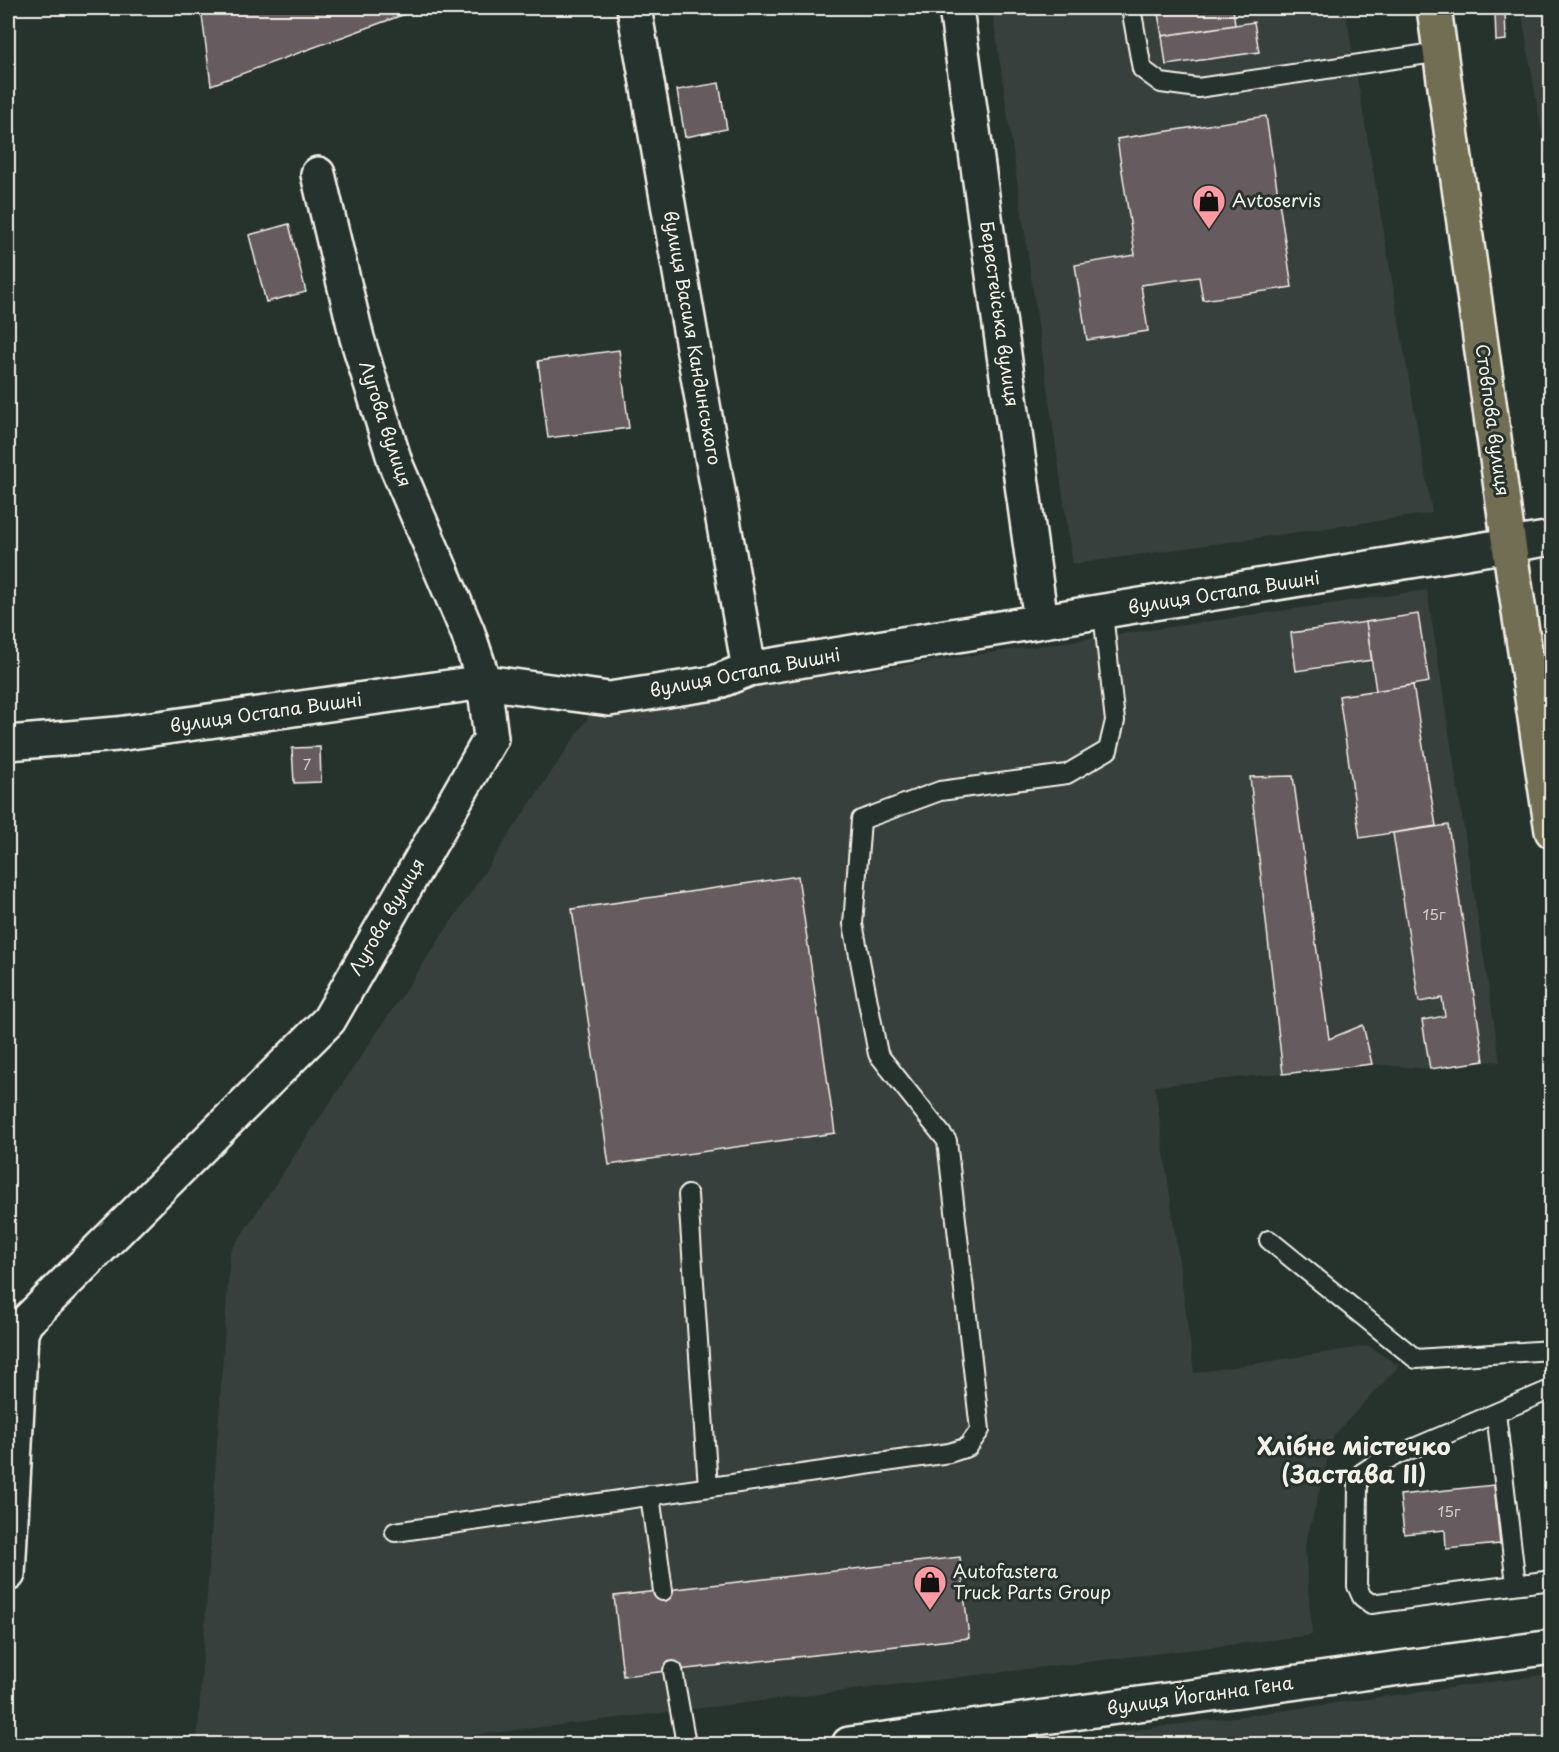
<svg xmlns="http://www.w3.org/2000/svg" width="1559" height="1752" font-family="'Playpen Sans',sans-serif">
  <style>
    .built { fill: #393f3c }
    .building { fill: #665c5f; stroke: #f4f1e8; stroke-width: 1.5 }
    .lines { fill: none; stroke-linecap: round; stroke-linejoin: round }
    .service-casing { stroke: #f4f1e8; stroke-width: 22 }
    .minor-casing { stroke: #f4f1e8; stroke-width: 38 }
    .primary-casing { stroke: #f4f1e8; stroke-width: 38 }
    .service { stroke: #26332d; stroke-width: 18 }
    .minor { stroke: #26332d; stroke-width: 33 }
    .primary { stroke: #726e52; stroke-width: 33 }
    .labels { text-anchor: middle; stroke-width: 6; stroke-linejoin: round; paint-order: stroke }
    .number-label { font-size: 15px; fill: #d0ccc6 }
    .poi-label { font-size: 18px; fill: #f4f1e8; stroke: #26332d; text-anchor: start }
    .street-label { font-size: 18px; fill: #f4f1e8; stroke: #26332d }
    .district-label { font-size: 24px; font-weight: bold; fill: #f4f1e8; stroke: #26332d }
  </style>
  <rect width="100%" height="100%" fill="#26332d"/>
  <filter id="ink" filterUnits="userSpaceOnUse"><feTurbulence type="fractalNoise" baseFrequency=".0167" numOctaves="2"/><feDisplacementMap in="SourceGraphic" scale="12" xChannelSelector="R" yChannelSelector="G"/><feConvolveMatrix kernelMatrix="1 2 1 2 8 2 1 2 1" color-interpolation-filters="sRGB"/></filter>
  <g filter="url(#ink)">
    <!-- built -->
    <path class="built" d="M992 8H1345L1432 513 1073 564Z
      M1521 8H1551V188Z
      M1427 590 1500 1062 1484 1061 1430 1069 1372 1064 1155 1086 1194 1373 1369 1346 1399 1366 1334 1435 1305 1546 1312 1635 401 1744H197L230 1252 593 710Z
      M1551 1674V1744H1031L1316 1706Z"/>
    <!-- building -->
    <path class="building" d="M201 8H410L405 14 211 85Z
      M1157 8H1233L1235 25 1162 36Z
      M1505 11 1506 40 1496 41 1495 12Z
      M1254 22 1259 52 1166 65 1162 36Z
      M719 83 727 129 685 137 677 90Z
      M1266 116 1292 287 1203 300 1199 277 1141 285 1148 331 1087 340 1075 265 1135 255 1117 139Z
      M289 224 306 292 266 302 249 235Z
      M619 350 629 428 548 438 538 361Z
      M1418 614 1429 682 1376 691 1366 622Z
      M1366 622 1372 660 1296 671 1291 633Z
      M1413 685 1436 826 1360 838 1339 696Z
      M320 747 321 782 294 783 292 748Z
      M1293 776 1329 1039 1363 1025 1372 1064 1283 1074 1250 777Z
      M1448 825 1484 1061 1430 1069 1422 1020 1445 1016 1442 998 1419 1002 1393 833Z
      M798 876 835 1133 609 1165 572 909Z
      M1494 1485 1500 1544 1446 1549 1445 1530 1404 1534 1400 1495Z
      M960 1557 969 1638 623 1676 614 1596Z"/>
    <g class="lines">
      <!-- service casing -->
      <g class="service-casing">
        <path id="service" d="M1131 8 1142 69 1161 83 1198 88 1441 52
          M688 1195 708 1487
          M1269 1240 1416 1359 1552 1350
          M1552 1389 1374 1465 1362 1473 1358 1484 1357 1586 1362 1597 1371 1604 1552 1580
          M1496 1413 1516 1584
          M650 1495 663 1591
          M395 1532 949 1453 968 1447 980 1430 947 1141 878 1054 853 924 861 820 940 791 1067 774 1108 750 1115 721 1103 613
          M673 1671 686 1744"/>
      </g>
      <!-- minor casing -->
      <g class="minor-casing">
        <path id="minor" d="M634 8 749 669
          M956 8 1041 621
          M8 743 117 734 484 682 609 699 714 683 749 669 1552 538
          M8 1574 21 1333 26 1322 329 1020 491 738 484 682 468 633 396 465 357 338 318 174
          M849 1744 1552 1647"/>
      </g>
      <!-- primary casing -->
      <g class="primary-casing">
        <path id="primary" d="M1434 8 1509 545 1552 831"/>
      </g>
      <!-- service -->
      <use href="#service" class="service"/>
      <!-- minor -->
      <use href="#minor" class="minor"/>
      <!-- primary -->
      <use href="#primary" class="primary"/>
    </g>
  </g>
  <!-- icons -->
  <defs>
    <g id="shop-pin" transform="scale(1.725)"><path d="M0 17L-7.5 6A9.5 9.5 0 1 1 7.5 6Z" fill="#ff9aa2" stroke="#26332d"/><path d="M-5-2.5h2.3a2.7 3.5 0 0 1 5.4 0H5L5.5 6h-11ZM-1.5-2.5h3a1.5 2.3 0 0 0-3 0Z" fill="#111"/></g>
  </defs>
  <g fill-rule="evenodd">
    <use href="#shop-pin" x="1209" y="201"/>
    <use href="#shop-pin" x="930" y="1582"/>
  </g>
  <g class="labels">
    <!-- number labels -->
    <g class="number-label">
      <text x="307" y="770">7</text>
      <text x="1434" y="920">15г</text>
      <text x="1449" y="1517">15г</text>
    </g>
    <!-- poi labels -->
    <g class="poi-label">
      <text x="1232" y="207">Avtoservis</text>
      <text x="953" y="1578">Autofastera<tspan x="953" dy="21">Truck Parts Group</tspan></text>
    </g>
    <!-- street labels -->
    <g class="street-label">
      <text transform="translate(999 314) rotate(82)" y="6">Берестейська вулиця</text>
      <text transform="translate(692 338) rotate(80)" y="6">вулиця Василя Кандинського</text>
      <text transform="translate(1492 420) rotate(82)" y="6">Стовпова вулиця</text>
      <text transform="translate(385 424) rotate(72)" y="6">Лугова вулиця</text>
      <text transform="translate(1224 593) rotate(-9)" y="6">вулиця Остапа Вишні</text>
      <text transform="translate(745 673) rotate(-11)" y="6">вулиця Остапа Вишні</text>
      <text transform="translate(266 713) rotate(-8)" y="6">вулиця Остапа Вишні</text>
      <text transform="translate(387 917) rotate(-60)" y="6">Лугова вулиця</text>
      <text transform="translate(1200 1696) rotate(-8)" y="6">вулиця Йоганна Гена</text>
    </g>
    <!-- district labels -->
    <g class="district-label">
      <text x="1354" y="1455">Хлібне містечко<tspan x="1354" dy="28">(Застава ІІ)</tspan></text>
    </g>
  </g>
  <!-- margin -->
  <rect width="1559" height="1752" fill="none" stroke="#26332d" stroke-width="30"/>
  <rect x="15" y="15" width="1529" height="1722" fill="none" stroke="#f4f1e8" stroke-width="2" filter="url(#ink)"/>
</svg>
